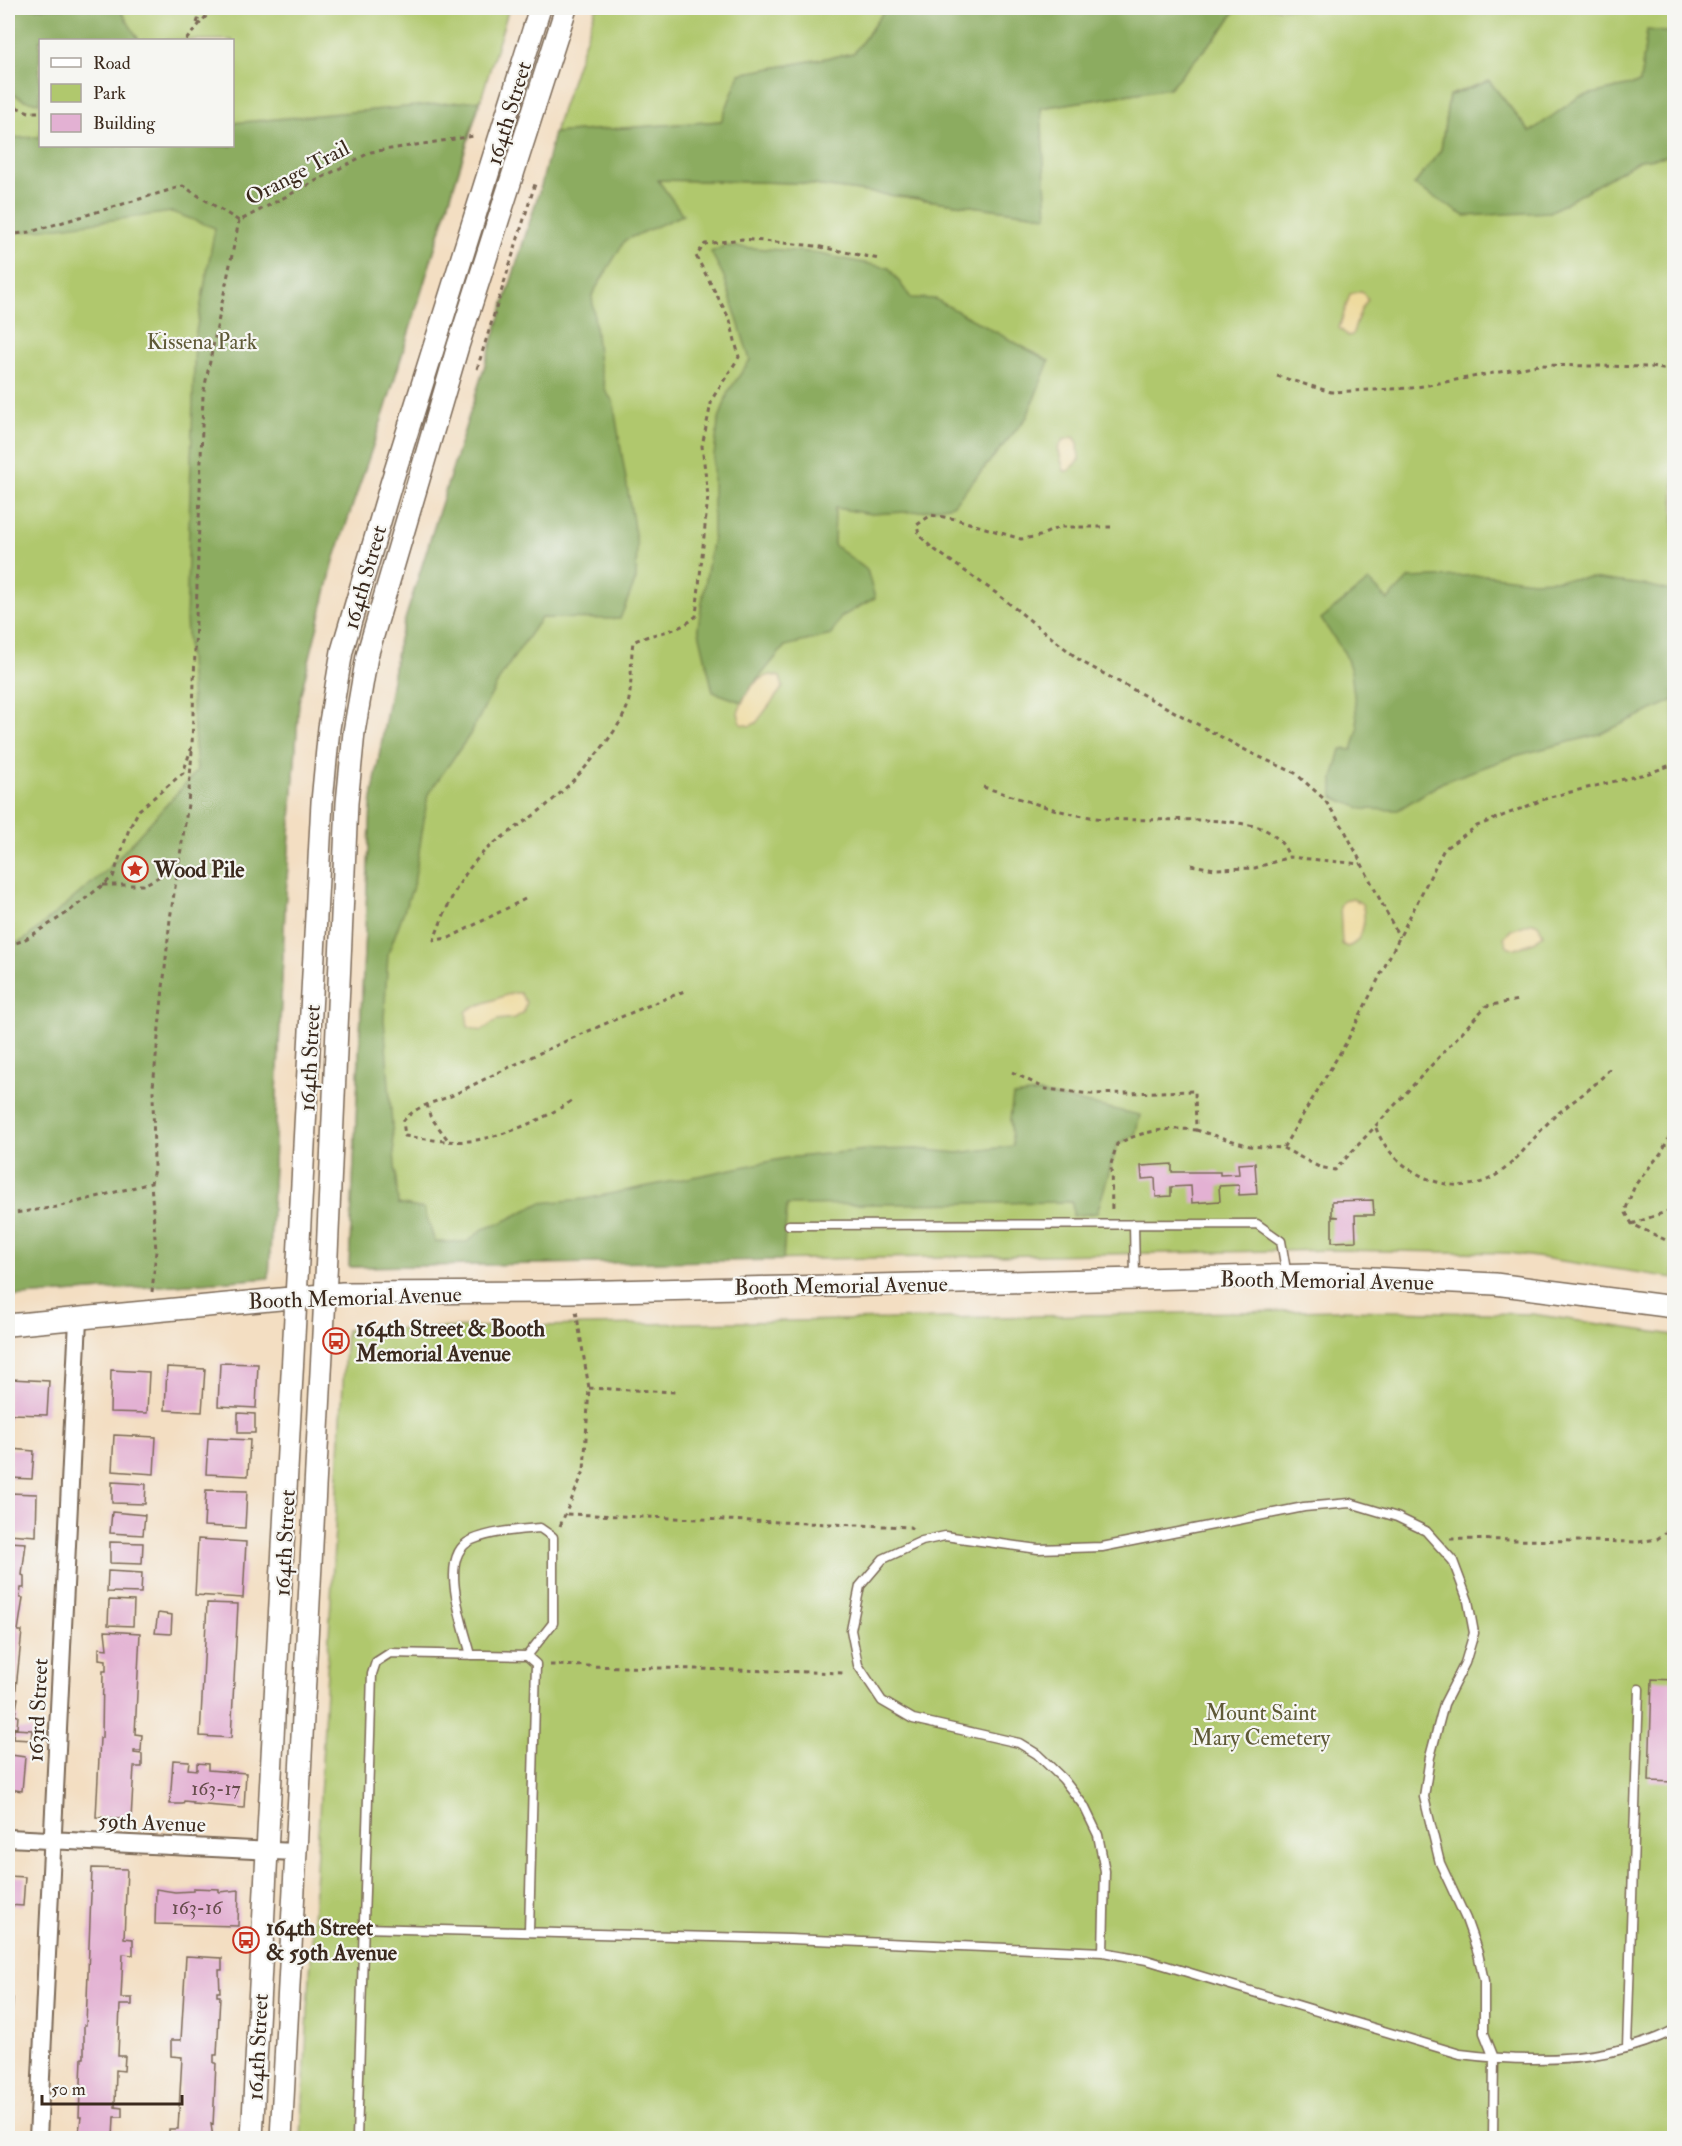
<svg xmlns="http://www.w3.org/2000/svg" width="1682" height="2146" font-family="'IM FELL Double Pica',serif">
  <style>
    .green { fill: #b0c86d; stroke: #767946; stroke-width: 1.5; fill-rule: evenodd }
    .forest { fill: #8cac60; stroke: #646b3f; stroke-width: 1.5 }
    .sand { fill: #eeda9e; stroke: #94825e; stroke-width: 1.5 }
    .building { fill: #e3b1d3 }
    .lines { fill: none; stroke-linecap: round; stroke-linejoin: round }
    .service-casing { stroke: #7b6957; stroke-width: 11 }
    .minor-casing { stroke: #7b6957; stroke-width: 20 }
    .tertiary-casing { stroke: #7b6957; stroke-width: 24 }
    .path { stroke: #7b6957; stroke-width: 3; stroke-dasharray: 4.5 4.5; stroke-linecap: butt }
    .service { stroke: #fff; stroke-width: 8 }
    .minor { stroke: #fff; stroke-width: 16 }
    .tertiary { stroke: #fff; stroke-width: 21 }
    .labels { text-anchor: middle; stroke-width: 4.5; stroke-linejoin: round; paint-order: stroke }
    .number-label { font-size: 20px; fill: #654c4b }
    .street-label { font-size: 22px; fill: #3b2a1e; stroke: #f6f6f2 }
    .park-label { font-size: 22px; fill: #5e5936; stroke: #f6f6f2 }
    .poi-label { font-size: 22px; font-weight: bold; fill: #3b2a1e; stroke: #f6f6f2; text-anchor: start }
  </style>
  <rect width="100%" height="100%" fill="#f6f6f2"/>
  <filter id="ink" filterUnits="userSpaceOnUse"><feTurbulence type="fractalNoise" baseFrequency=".0167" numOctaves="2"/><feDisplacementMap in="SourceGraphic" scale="12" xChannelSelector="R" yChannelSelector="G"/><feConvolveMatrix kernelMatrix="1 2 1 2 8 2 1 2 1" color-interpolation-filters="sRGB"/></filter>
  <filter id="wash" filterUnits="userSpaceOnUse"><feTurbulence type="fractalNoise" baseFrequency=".008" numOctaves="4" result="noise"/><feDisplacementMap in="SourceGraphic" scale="24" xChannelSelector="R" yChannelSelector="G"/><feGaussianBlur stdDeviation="1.35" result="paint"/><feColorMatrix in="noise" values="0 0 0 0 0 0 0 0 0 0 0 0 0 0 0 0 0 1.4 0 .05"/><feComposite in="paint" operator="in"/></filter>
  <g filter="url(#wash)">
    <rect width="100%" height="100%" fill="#f3dec2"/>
    <!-- green -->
    <path class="green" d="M8 8H509L385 410 334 560 299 701 285 908 269 1278 8 1297ZM40 40H232V146H40Z
      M596 8H904L884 12 854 53 740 74 722 121 554 133Z
      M1237 8H1674V33L1647 31 1640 83 1579 97 1530 132 1489 81 1449 95 1441 150 1414 185 1550 212 1640 160 1674 155V1278L1509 1253 1334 1250 349 1267 371 805 399 639 541 186 658 180 799 183 1046 216 1040 108 1169 88 1223 29Z
      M1341 1310 1532 1314 1674 1335V2138H301L346 1330Z"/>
    <!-- forest -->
    <path class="forest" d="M8 8H119L139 40H40V103L24 100 8 91Z
      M904 8H1237L1223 29 1169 88 1041 108 1047 216 799 183 658 180 683 215 625 240 592 295 599 364 606 392 613 401 637 546 636 579 620 619 541 618 503 673 469 736 428 794 414 884 388 954 384 1019 398 1204 424 1209 435 1242H467L483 1229 501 1223 540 1203 585 1199 786 1158 866 1150 917 1149 958 1153 1013 1146 1010 1119 1013 1096 1039 1093 1140 1115 1135 1135 1117 1145 1097 1213 1073 1216 1072 1202 787 1205 783 1260 349 1267 371 805 399 639 541 186 554 133 721 121 740 74 854 53 884 11Z
      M1647 30 1674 33V155L1640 160 1550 212 1465 216 1414 185 1441 150 1449 96 1489 81 1530 132 1579 97 1640 83Z
      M480 100 385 410 334 560 299 701 285 908 269 1278 8 1297V946L24 940 108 869 197 771 186 620 195 337 215 228 172 212 8 234V138L40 137V146H232L233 123Z
      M724 246 809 252 889 268 911 298 935 299 1049 361 1027 417 953 505 922 511 871 514 835 508 834 545 867 570 875 598 841 617 831 635 785 646 748 691 742 702 713 692 698 627 713 536V464L718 423 728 392 750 360 724 277 711 252Z
      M1486 575 1533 581 1591 578 1651 586 1674 592V700L1600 734 1515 756 1443 782 1398 810 1363 809 1333 797V779L1341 749 1352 750 1358 729 1351 671 1345 654 1321 619 1369 581 1388 600 1409 578Z"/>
    <!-- sand -->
    <path class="sand" d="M1361 291 1368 299 1361 310 1352 335 1348 336 1339 328 1350 294Z
      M1074 437 1078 443 1079 461 1068 471H1064L1058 448 1063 440Z
      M771 675 780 677 783 687 756 723 750 726 741 724 738 713C744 697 752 678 771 675Z
      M1353 898 1362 904C1367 918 1363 943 1347 947L1342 944 1340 906 1344 900Z
      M1533 922 1538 924 1543 934 1536 941 1515 949 1507 946 1504 938 1511 930Z
      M512 993H520L526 1002 523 1013 514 1018 497 1020 481 1031 468 1027 466 1012 471 1008Z"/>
    <g id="blocks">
      <!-- building -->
      <path class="building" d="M1255 1163 1257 1194 1239 1195V1185L1219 1186 1220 1201 1192 1203 1191 1186 1171 1187V1196L1156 1197 1155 1178 1142 1179 1141 1166 1172 1164V1172H1220V1175L1239 1174 1238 1164Z
        M1373 1200 1374 1215H1355L1356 1241 1332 1242V1217H1339L1332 1216V1201Z
        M220 1363 258 1364 256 1408 218 1406Z
        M167 1367 205 1369 202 1412 165 1410Z
        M111 1370 149 1372 147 1413 110 1412Z
        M11 1379 49 1381 47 1415 10 1414 8 1423V1381Z
        M238 1413 255 1414V1433H238Z
        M114 1435 156 1437 154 1474 112 1471Z
        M208 1438 250 1440 248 1476 206 1474Z
        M11 1449 34 1451 32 1479 10 1478Z
        M112 1482 146 1484 145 1504 112 1503Z
        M206 1490 247 1491 245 1528 204 1526Z
        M8 1493 37 1494 36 1536 8 1534Z
        M112 1512 145 1515 143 1535 110 1533Z
        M198 1539 246 1542 243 1598 195 1595Z
        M8 1542 26 1543 22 1575 24 1576V1588H21L20 1598H23L18 1631H22L15 1698H18L15 1715 18 1716 17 1728 8 1727Z
        M110 1542 143 1543 142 1564 110 1563Z
        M108 1571 142 1573 141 1593 107 1592Z
        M109 1600 134 1601 133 1626 108 1625Z
        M207 1603 238 1604 231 1738 200 1736Z
        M158 1613 172 1615 171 1634 155 1633Z
        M105 1631 140 1633 135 1734 142 1735 141 1751H134V1753L142 1754V1767H134L131 1819 96 1817 100 1738H102L103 1671H106V1660L99 1659V1648L107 1649Z
        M1652 1679 1674 1680V1782L1649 1781Z
        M14 1729 32 1730 31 1740 13 1739Z
        M11 1755 25 1757 22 1791 8 1789V1766H10Z
        M173 1760 189 1761 188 1769 197 1770V1763L208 1764V1770L246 1773 244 1808 193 1804V1802L184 1801 183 1804H170Z
        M92 1868 127 1869 124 1938 133 1939V1955L123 1954 121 1998H132V2005H120L118 2056H125L124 2071 116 2070 115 2107 122 2108V2117H114L113 2138H78L81 2117H79L80 2092H83V2088L81 2083 82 2058H84V2025H86Z
        M8 1876 25 1877 23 1906 8 1905Z
        M193 1888 219 1889V1892L239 1890 238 1926 155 1924 156 1889 175 1892 193 1891Z
        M186 1956 222 1958V1970H219L220 1992H217V1996H220L217 2055H214V2063H216L213 2125 211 2124 213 2138H169V2129H178L182 2057 171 2056V2040H181Z
        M8 1998H13L12 2015 8 2014Z"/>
    </g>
  </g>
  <g filter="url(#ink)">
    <use href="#blocks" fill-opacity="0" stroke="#7b6957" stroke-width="1.5"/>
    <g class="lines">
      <!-- service casing -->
      <g class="service-casing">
        <path id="service" d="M1134 1224 1135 1278
          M789 1225 1257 1224 1281 1241 1287 1276
          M471 1655C464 1627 436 1555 472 1540 493 1531 518 1530 540 1528L553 1537V1623L527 1656
          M364 1928 790 1939 1103 1952 1147 1960 1460 2054C1530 2063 1610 2063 1674 2030
          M1103 1952 1105 1871 1098 1835 1084 1806 1063 1779 1037 1754 1019 1743 913 1719 882 1701 858 1665 851 1630 860 1586 883 1559 922 1541 945 1536 1038 1549 1102 1547 1304 1507 1350 1503 1397 1517 1426 1531 1453 1561 1468 1601 1474 1633 1465 1663 1444 1704 1430 1757 1424 1797 1440 1863 1466 1919 1478 1953 1484 1981V2033L1494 2058 1493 2138
          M1627 2047 1639 1689
          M357 2138 372 1674 376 1662 390 1653 527 1656 536 1664 529 1931"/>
      </g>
      <!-- minor casing -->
      <g class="minor-casing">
        <path id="minor" d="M8 1838 295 1852
          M38 2138 78 1320"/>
      </g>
      <!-- tertiary casing -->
      <g class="tertiary-casing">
        <path id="tertiary" d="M8 1325 343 1293 568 1292 1312 1275 1495 1284 1674 1307
          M252 2138 322 802 329 728 342 651 391 484 540 8
          M281 2138 326 1277 347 803 354 732 367 656 458 346 566 8"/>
      </g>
      <!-- path -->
      <path class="path" d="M197 23 202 8
        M186 40 213 8
        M8 104 29 112H40
        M8 235 30 232 183 186 239 221 371 152 474 136
        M477 369 535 184
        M1277 376 1331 392 1412 388 1538 365 1651 367 1674 371
        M1111 527H1059L1040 536 1021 539 956 519 931 515 917 525 919 535 931 547 996 593 1082 662 1251 753 1295 773 1324 799 1343 827 1399 937
        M983 787C1024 799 1064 816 1107 819 1154 822 1212 815 1258 827 1272 831 1285 844 1289 857
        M1191 865 1215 869 1255 868 1289 857 1361 864
        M103 885H144L180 865
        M525 899 449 938 434 940C445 909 462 871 487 849 506 833 528 821 547 805 571 785 614 739 626 710 633 694 630 661 633 642 655 631 678 634 696 616L708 496 702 446 712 399 739 357 730 320 696 256 705 244 742 239 816 246 879 259
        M8 946 24 940 67 913 113 877 129 829 139 810 183 773 192 746 203 395 239 221
        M1012 1072 1046 1089 1091 1094 1195 1091 1196 1130C1168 1127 1142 1131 1117 1144L1111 1164 1112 1211
        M571 1101C545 1119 507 1135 476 1140 453 1144 427 1139 405 1136L403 1121C422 1101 436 1104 459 1092 534 1054 609 1021 687 990
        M427 1104 430 1116 448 1140
        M1376 1128C1390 1167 1443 1197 1485 1181 1514 1169 1532 1137 1555 1116 1573 1100 1595 1088 1610 1068
        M1674 1128 1661 1153 1635 1185 1625 1211 1632 1224 1674 1244
        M1196 1130 1250 1146 1283 1148 1346 1043 1444 849 1477 826 1550 797 1649 773 1674 764
        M1283 1148 1319 1167 1335 1170 1486 1006 1519 1000
        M8 1214 57 1207 151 1183
        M1632 1224 1674 1209
        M152 1292 156 1251 151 1183 154 1169 153 1087 170 919 188 804 192 751
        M589 1388 675 1392
        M567 1514 910 1527 914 1531
        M560 1526 584 1471 589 1388 576 1311
        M1450 1539 1639 1542 1657 1539 1674 1527
        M550 1665 846 1673"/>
      <!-- service -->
      <use href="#service" class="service"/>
      <!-- minor -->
      <use href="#minor" class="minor"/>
      <!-- tertiary -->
      <use href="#tertiary" class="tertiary"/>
    </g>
  </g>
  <!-- icons -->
  <defs>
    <g id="sight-ring" transform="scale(1.35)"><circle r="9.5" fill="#f6f6f2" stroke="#c8321e" stroke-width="1.5"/><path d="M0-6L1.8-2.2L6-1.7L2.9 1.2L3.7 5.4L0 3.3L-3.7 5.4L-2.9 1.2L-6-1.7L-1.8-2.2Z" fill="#c8321e"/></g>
    <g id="bus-ring" transform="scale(1.35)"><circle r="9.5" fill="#f6f6f2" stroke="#c8321e" stroke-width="1.5"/><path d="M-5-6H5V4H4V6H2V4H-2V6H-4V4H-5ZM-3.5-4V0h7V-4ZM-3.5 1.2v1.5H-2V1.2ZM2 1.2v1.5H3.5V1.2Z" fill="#c8321e"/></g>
  </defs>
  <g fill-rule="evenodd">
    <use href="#sight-ring" x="135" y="869"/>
    <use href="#bus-ring" x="336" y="1341"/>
    <use href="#bus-ring" x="246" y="1940"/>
  </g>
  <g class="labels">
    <!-- number labels -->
    <g class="number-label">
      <text x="216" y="1795">163-17</text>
      <text x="197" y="1914">163-16</text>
    </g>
    <!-- street labels -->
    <g class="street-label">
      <text transform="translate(508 113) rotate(-73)" y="8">164th Street</text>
      <text transform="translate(297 172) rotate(-28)" y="8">Orange Trail</text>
      <text transform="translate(364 577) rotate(-74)" y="8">164th Street</text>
      <text transform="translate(309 1058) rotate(-87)" y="8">164th Street</text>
      <text transform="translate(1327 1280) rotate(1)" y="8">Booth Memorial Avenue</text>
      <text transform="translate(841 1285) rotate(-1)" y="8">Booth Memorial Avenue</text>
      <text transform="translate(355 1297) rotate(-2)" y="8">Booth Memorial Avenue</text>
      <text transform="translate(284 1543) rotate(-87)" y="8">164th Street</text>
      <text transform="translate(37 1710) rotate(-87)" y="8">163rd Street</text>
      <text transform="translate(152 1822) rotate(2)" y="8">59th Avenue</text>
      <text transform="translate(257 2047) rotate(-87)" y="8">164th Street</text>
    </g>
    <!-- park labels -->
    <g class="park-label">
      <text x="202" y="349">Kissena Park</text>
      <text x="1261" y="1720">Mount Saint<tspan x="1261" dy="25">Mary Cemetery</tspan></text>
    </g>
    <!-- poi labels -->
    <g class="poi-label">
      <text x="154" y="877">Wood Pile</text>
      <text x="356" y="1336">164th Street &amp; Booth<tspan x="356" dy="25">Memorial Avenue</tspan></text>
      <text x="266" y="1935">164th Street<tspan x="266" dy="25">&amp; 59th Avenue</tspan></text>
    </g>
  </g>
  <!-- margin -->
  <rect width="1682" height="2146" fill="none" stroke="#f6f6f2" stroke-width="30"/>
  <!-- legend -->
  <rect x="39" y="39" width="195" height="108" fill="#f6f6f2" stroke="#aba49d" stroke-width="1.5"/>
  <rect x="51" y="58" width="30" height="9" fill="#ffffff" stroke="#aba49d" stroke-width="1.5"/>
  <text x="93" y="69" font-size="18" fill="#3b2a1e">Road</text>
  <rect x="51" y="84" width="30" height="18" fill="#b0c86d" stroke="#aba49d" stroke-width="1.5"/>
  <text x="93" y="99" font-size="18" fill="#3b2a1e">Park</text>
  <rect x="51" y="114" width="30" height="18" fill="#e3b1d3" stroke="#aba49d" stroke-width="1.5"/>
  <text x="93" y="129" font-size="18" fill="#3b2a1e">Building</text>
  <!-- scale -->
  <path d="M42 2095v9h140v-9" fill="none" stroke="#3b2a1e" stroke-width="3"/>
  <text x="51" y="2095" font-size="18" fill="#3b2a1e" stroke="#f6f6f2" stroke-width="4.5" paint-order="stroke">50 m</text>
</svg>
